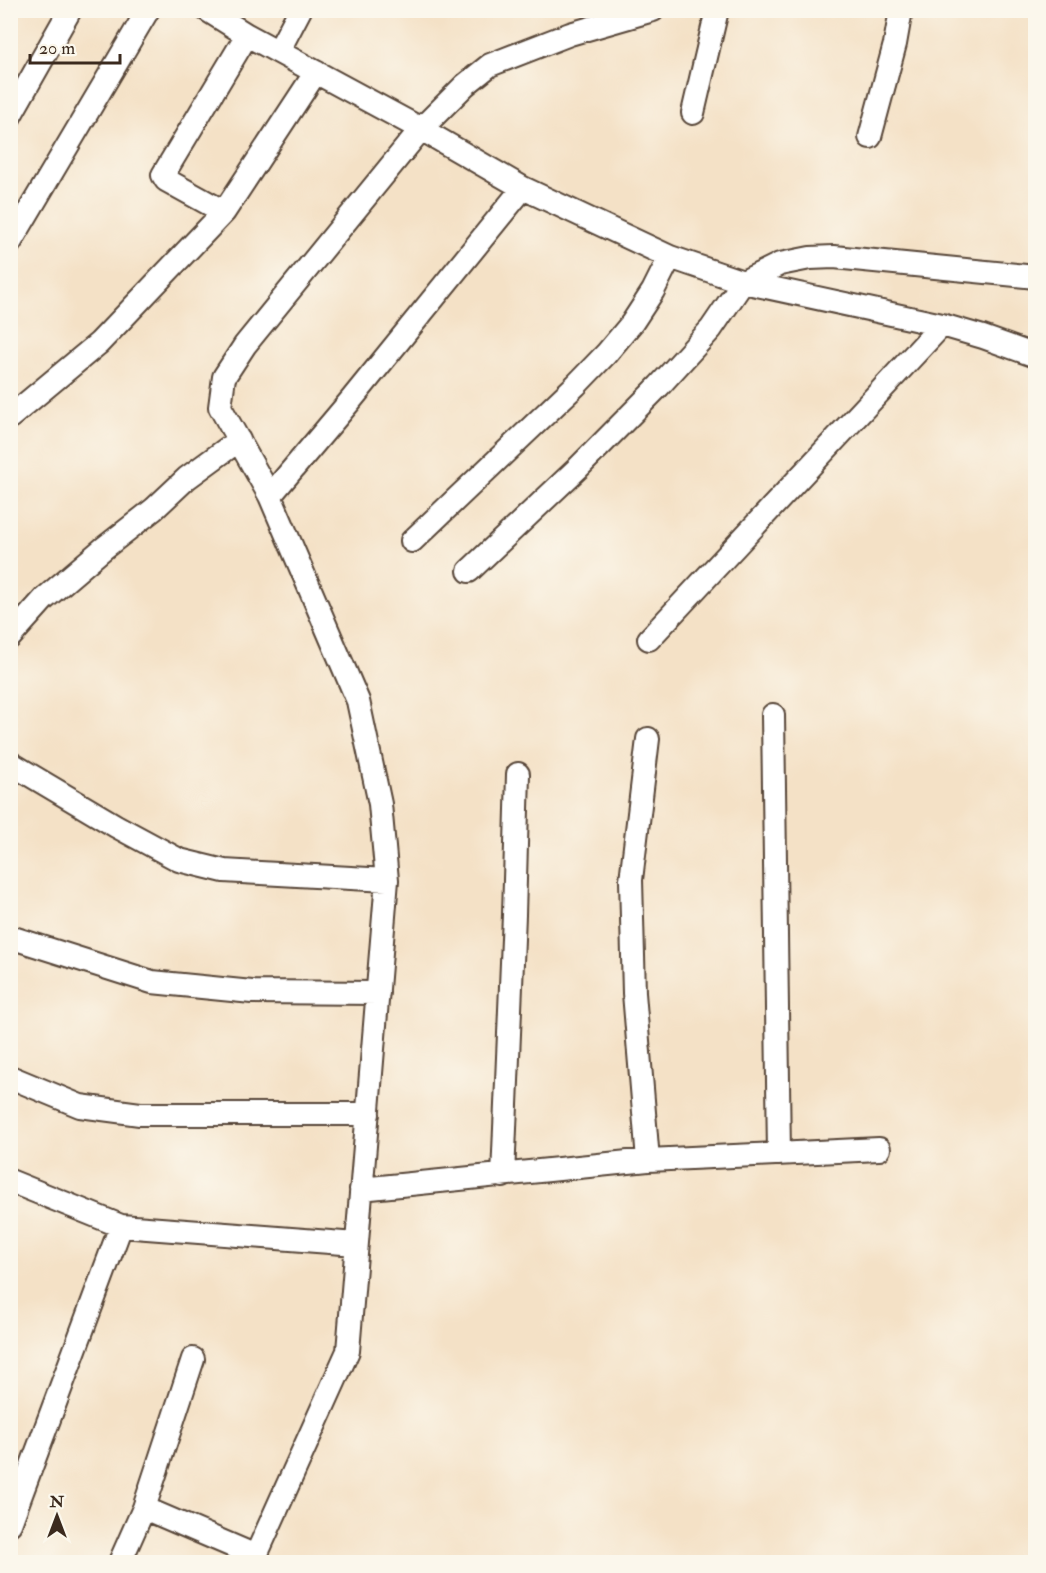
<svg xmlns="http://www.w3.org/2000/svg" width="1046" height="1573" font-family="'IM FELL Double Pica',serif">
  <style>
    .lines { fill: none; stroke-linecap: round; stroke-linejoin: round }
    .minor-casing { stroke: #574537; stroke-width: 26 }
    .minor { stroke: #fff; stroke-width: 22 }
  </style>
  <rect width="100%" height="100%" fill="#fbf7ec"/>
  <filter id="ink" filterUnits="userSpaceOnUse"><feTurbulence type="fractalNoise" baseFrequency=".0167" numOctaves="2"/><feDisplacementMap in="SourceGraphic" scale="12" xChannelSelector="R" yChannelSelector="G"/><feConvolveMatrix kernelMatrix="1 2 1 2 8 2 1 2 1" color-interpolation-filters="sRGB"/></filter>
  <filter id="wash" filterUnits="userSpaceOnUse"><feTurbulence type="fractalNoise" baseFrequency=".008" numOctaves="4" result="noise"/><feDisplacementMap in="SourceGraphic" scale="24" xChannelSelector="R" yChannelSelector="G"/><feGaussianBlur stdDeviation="1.35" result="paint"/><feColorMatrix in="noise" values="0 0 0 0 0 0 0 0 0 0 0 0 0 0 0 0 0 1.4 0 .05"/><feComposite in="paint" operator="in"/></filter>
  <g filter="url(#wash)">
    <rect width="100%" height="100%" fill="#f4e1c6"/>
  </g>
  <g filter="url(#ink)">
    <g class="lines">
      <!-- minor casing -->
      <g class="minor-casing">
        <path id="minor" d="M207 10 247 35 421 129 523 188 670 257 743 282 942 325 983 337 1036 356
          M279 50 300 10
          M693 113 717 10
          M10 116 70 10
          M870 137 895 44 901 10
          M224 212 166 180 163 175 247 35
          M10 243 148 10
          M10 417 99 343 224 212 316 72
          M270 496 351 400 523 188
          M412 541 576 385 606 354 632 323 653 291 670 257
          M469 571 578 468 659 386 711 329 743 282 780 264 810 258 834 257 1036 277
          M10 637 44 599 104 548 154 509 187 478 239 440
          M649 639 942 325
          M773 715 779 1154
          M648 739 631 880 634 993 648 1160
          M10 763 116 826 179 860 224 871 387 880
          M10 937 152 982 252 992 378 993
          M10 1077 80 1106 140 1114H368
          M503 1176 514 915 518 774
          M10 1181 121 1226 356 1244
          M361 1189 648 1160 879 1149
          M144 1508 256 1556
          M10 1524 121 1226
          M120 1562 144 1508 193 1359
          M253 1562 348 1351 387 880 380 804 358 701 270 496 220 407 224 377 245 345 421 129 465 85 490 65 570 34 653 10"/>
      </g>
      <!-- minor -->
      <use href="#minor" class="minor"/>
    </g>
  </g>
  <!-- margin -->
  <rect width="1046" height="1573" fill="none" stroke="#fbf7ec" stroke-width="36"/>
  <!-- north arrow -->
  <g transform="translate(57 1516)" stroke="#fbf7ec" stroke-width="4.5" paint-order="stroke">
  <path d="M0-4.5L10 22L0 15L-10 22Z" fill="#3b2a1e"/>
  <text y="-9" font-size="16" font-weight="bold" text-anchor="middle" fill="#3b2a1e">N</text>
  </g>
  <!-- scale -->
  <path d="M30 54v9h90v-9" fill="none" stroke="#3b2a1e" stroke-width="3"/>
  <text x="39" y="54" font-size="18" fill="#3b2a1e" stroke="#fbf7ec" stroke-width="4.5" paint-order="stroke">20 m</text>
</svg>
